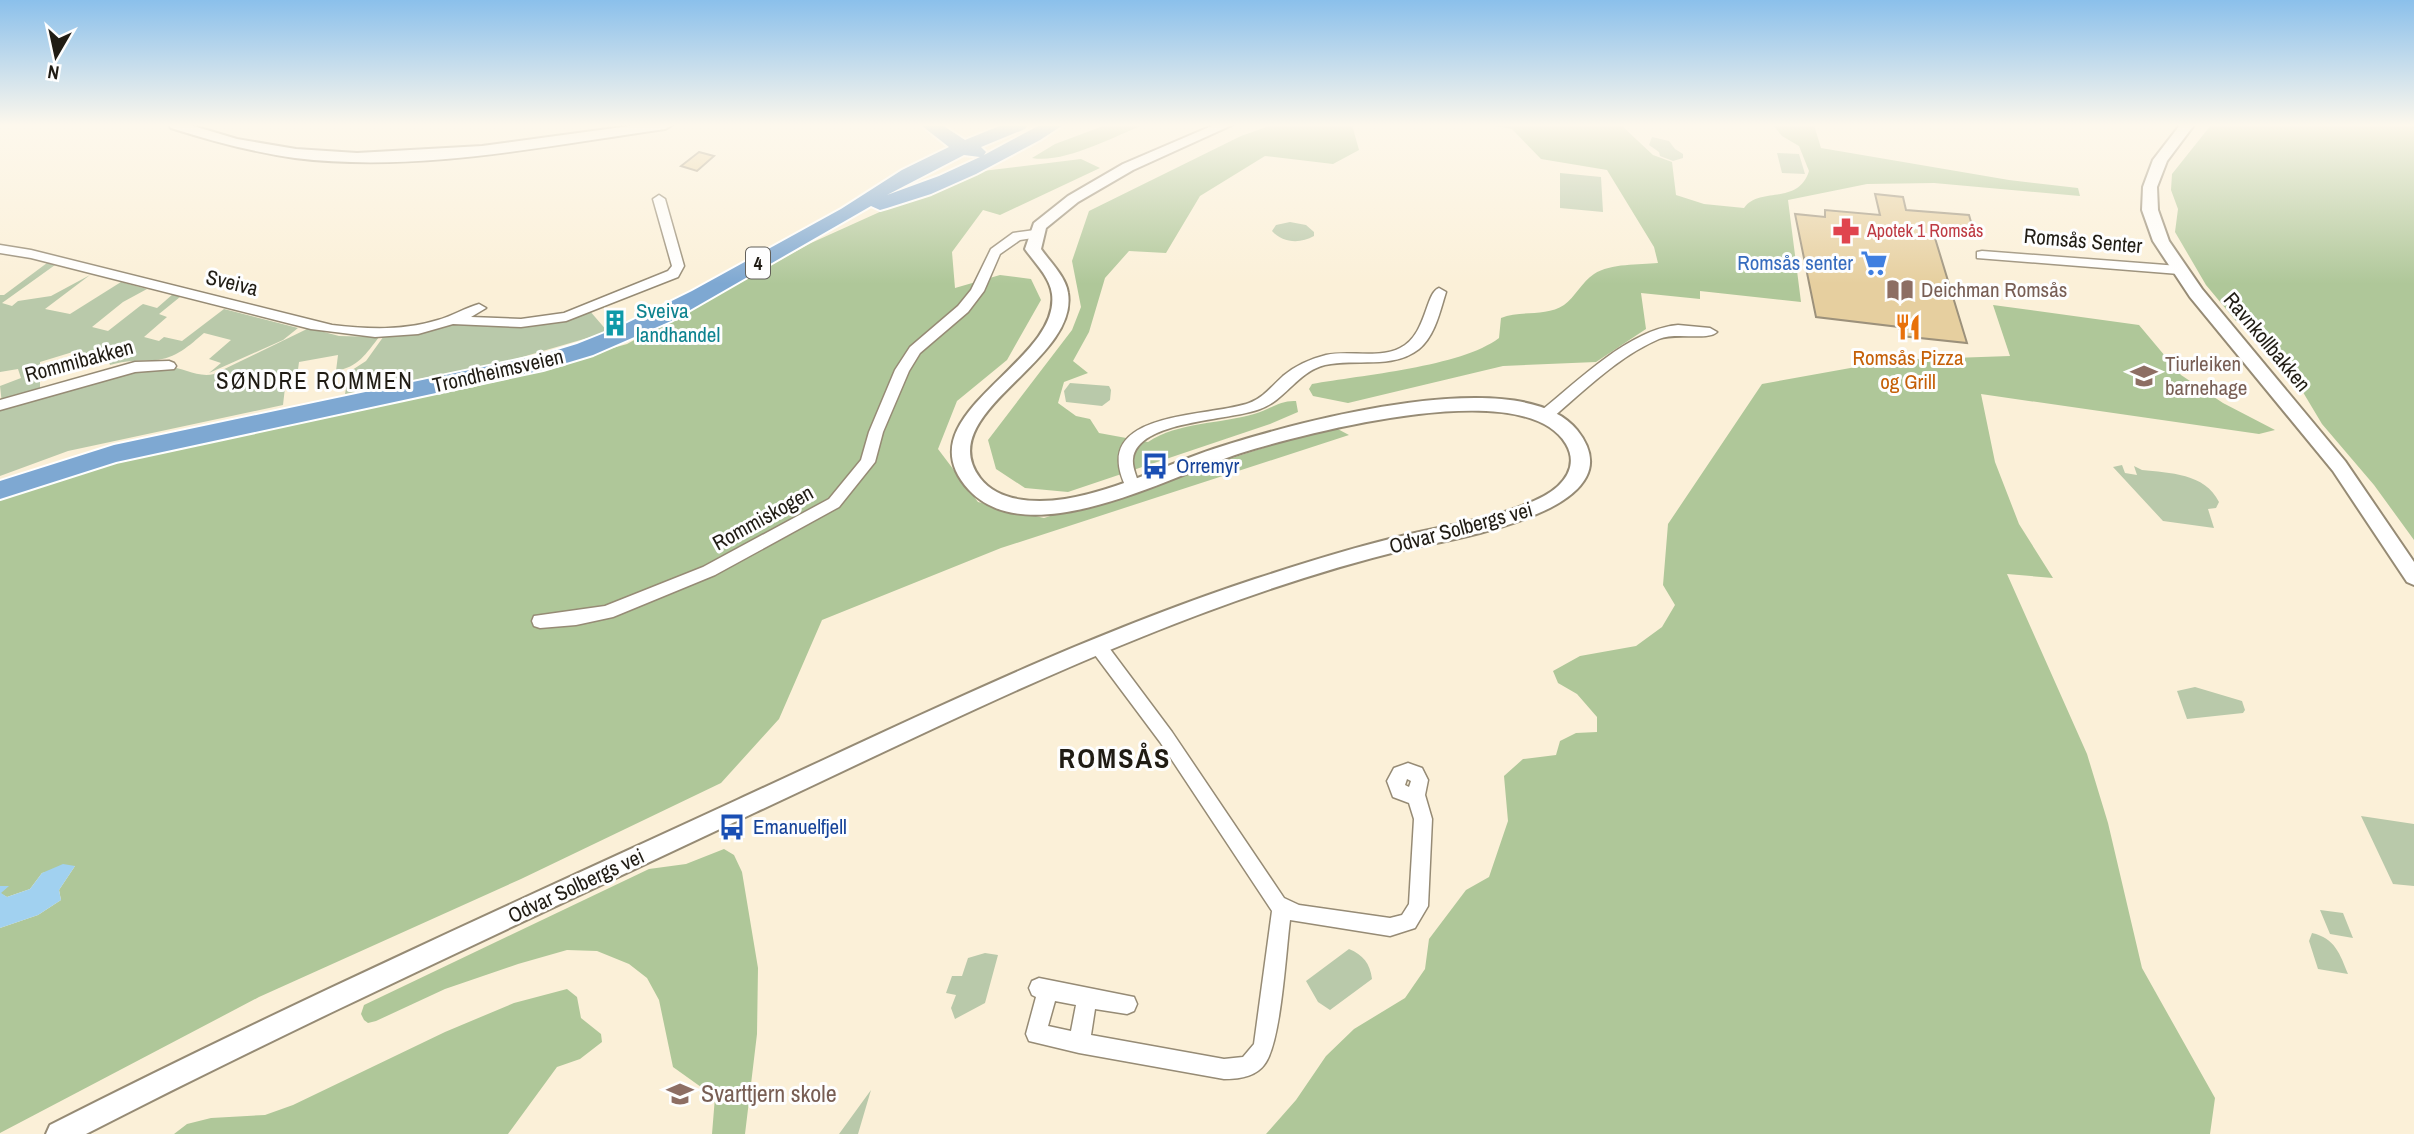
<svg xmlns="http://www.w3.org/2000/svg" width="2414" height="1134" font-family="'Archivo Narrow',sans-serif">
  <style>
    .green { fill: #b9c9aa }
    .forest { fill: #afc799 }
    .water { fill: #a1d1f0 }
    .building { fill: #e6cf9f; stroke: #9c917b; stroke-width: 2 }
    .lines { fill: none; stroke-linecap: round; stroke-linejoin: round }
    .minor-casing { stroke: #968b75; stroke-width: 3 }
    .tertiary-casing { stroke: #968b75; stroke-width: 4 }
    .trunk-casing { stroke: #fff; stroke-width: 4 }
    .minor { fill: #fff; fill-rule: evenodd }
    .tertiary { fill: #fff; fill-rule: evenodd }
    .trunk { fill: #7ea8d2; fill-rule: evenodd }
    .labels { text-anchor: middle; stroke-width: 6; stroke-linejoin: round; paint-order: stroke }
    .far-health-label { font-size: 18px; fill: #be3a42; stroke: #fefefe; text-anchor: start }
    .shield { fill: #fefefe; stroke: #63605a; stroke-width: 2 }
    .shield-label { font-size: 19px; font-weight: bold; fill: #201c14 }
    .street-label { font-size: 21px; fill: #201c14; stroke: #fefefe }
    .shop-label { font-size: 21px; fill: #366cbe; stroke: #fefefe; text-anchor: end }
    .education-label { font-size: 21px; fill: #785e54; stroke: #fefefe; text-anchor: start }
    .culture-label { font-size: 21px; fill: #0d838f; stroke: #fefefe; text-anchor: start }
    .food-label { font-size: 21px; fill: #c56008; stroke: #fefefe }
    .transit-label { font-size: 21px; fill: #164399; stroke: #fefefe; text-anchor: start }
    .neighbourhood-label { font-size: 23px; letter-spacing: 2px; fill: #201c14; stroke: #fefefe }
    .near-education-label { font-size: 24px; fill: #785e54; stroke: #fefefe; text-anchor: start }
    .district-label { font-size: 28px; font-weight: bold; letter-spacing: 2px; fill: #201c14; stroke: #fefefe }
  </style>
  <rect width="100%" height="100%" fill="#fbf0d8"/>
  <!-- green -->
  <path class="green" d="M1652 137 1669 141 1675 149 1683 154V158L1673 161 1660 156 1659 152 1649 145Z
    M1777 153 1799 154 1805 174 1782 173Z
    M1560 173 1601 177 1603 212 1560 208Z
    M1290 222 1306 225 1314 232V236C1300 244 1283 243 1272 231L1276 225Z
    M47 263 55 265 2 303 12 306 18 301 51 296 90 275 45 309 70 314 121 282 147 289 123 302 92 327 108 331 140 306 143 304 157 308 173 294 180 297 159 314 167 317 144 337 159 341 164 337 182 341 224 309 298 328 283 340 209 373 221 363 209 359 231 340 204 333C190 345 175 359 155 360 139 361 126 360 110 365L108 359 87 366 78 363 76 351 40 362V392C81 380 124 367 167 367 184 367 197 378 214 374L309 328 339 336 379 337C366 354 358 367 336 371L338 355 299 362 297 377 286 379 283 405 68 451 0 476V405L2 404 0 386 21 378 18 369 0 372V295H4Z
    M589 310 608 332 512 360 345 394 349 372 366 361 386 333 455 321 502 323Z
    M1070 383 1109 386 1111 390 1110 400 1102 406 1066 402 1064 391Z
    M2122 465 2125 473 2137 475 2134 466 2142 470C2169 473 2205 473 2219 502L2216 508 2208 509 2214 528 2163 521 2113 467Z
    M2195 687 2242 701 2245 710 2243 713 2187 719 2177 691Z
    M2361 816 2414 824V886L2393 884Z
    M2320 910 2343 913 2353 938 2330 934Z
    M2312 933C2335 938 2340 954 2348 974L2318 969 2309 941Z
    M1349 949C1363 955 1370 963 1372 979L1330 1010 1318 1002 1306 981Z
    M985 953 998 955 985 1003 955 1019 951 1008 956 995 946 993 952 976H962L968 958Z
    M871 1090 858 1134H839Z"/>
  <!-- forest -->
  <path class="forest" d="M1106 125H1143C1113 137 1063 164 1032 158L1055 144Z
    M1272 125H1352L1359 150 1333 164 1265 156 1200 196 1166 253 1129 251 1105 278 1089 332 1073 361 1088 373 1064 382 1058 403 1076 416 1090 419 1099 433 1148 442C1178 422 1220 424 1254 414 1269 410 1280 400 1296 401L1298 412 1270 424 1068 492 1025 488 996 469 988 440 1072 330 1081 307 1072 261 1089 211 1241 136Z
    M1491 125H1621L1653 155 1672 162 1676 195 1704 204 1744 208C1760 186 1798 206 1809 171L1799 146 1782 136 1773 125H1814L1821 148 2009 180 2078 188 2080 196 1934 183 1867 184 1788 200 1801 302 1700 291V299L1641 293 1646 329 1596 362 1503 366 1348 403 1313 396 1309 389 1312 384C1361 375 1461 367 1499 338L1501 318C1520 310 1546 317 1564 305 1575 297 1582 282 1594 274 1611 263 1639 265 1658 263L1654 247 1607 170 1541 159 1512 129Z
    M2211 125H2414V540L2374 485 2322 424 2261 322 2236 321 2206 285 2175 232 2178 209 2171 190 2172 174Z
    M1081 159 1100 168 1000 215 983 210 952 252 955 288 1000 275 1031 279 1041 300 1007 360 957 401 938 449 978 502 1044 518 1332 426 1349 435 1001 548 822 620 779 719 721 783 521 879 259 997 0 1133V928L38 915 61 900 59 890 75 866 42 873 30 889 7 897 0 893 8 886H0V498L30 483 248 430 474 387 627 344 811 243 966 173Z
    M1993 305 2139 325 2181 375 2223 403 2275 430 2259 434 1981 394 1995 462 2019 524 2053 578 2007 574 2087 754 2108 823 2142 968 2215 1098 2210 1134H1266L1296 1100 1326 1056 1354 1029 1405 998 1425 969 1429 939 1466 890 1489 877 1508 821 1504 776 1523 759 1556 755 1560 741 1576 733 1597 732V717L1577 694 1558 683 1553 671 1580 656 1636 646 1662 627 1675 605 1663 585 1668 524 1762 384 1895 360 2010 356Z
    M724 849 734 855 742 872 758 968 757 1034 745 1134H712L715 1097 673 1067 659 1000 647 978 629 964 597 951 567 950 518 964 445 989 376 1021 368 1023 364 1020 361 1014 364 1005 649 869 686 864Z
    M567 989 577 997 581 1018 601 1034 602 1042 580 1059 557 1067 508 1134H174L187 1124 211 1118 265 1115 293 1105 445 1032 514 1003Z"/>
  <!-- water -->
  <path class="water" d="M63 864 75 866 59 890 61 900 38 915 0 928V886H9L1 893 7 897 30 889 42 873Z"/>
  <!-- building -->
  <path class="building" d="M699 152 714 156 697 171 681 166Z
    M1875 194 1903 197 1906 210 1969 215 1973 229 1931 225 1967 343 1901 336 1899 327 1816 317 1795 214 1825 217V210L1880 215Z"/>
  <g class="lines">
    <!-- minor casing -->
    <g class="minor-casing">
      <path id="minor" d="M659 195 665 199 684 266 678 277 566 321 521 327 453 324 418 334 375 337 311 329 31 258 0 253V245L31 250 332 325C367 329 403 331 438 320 452 316 465 308 479 304L486 308 471 317 521 319 564 313 668 271 672 266 653 199Z
        M1035 230 1039 231V237L1020 240 1000 254 984 291 968 312 920 353 909 371 883 432 875 462 839 507 715 575 613 617 576 625 540 628 534 626 532 621 534 616 605 606 703 567 829 499 861 460 869 432 895 370 910 347 958 306 971 290 991 249 1013 233Z
        M1982 251 2179 266 2185 270 2179 274 1977 258V252Z
        M1439 288 1446 292C1440 311 1435 336 1419 349 1392 370 1356 358 1325 365 1297 372 1286 400 1260 409 1230 421 1137 420 1133 459 1132 467 1137 477 1139 485L1137 489H1127C1086 410 1207 418 1249 403 1263 398 1272 386 1283 376 1295 366 1310 359 1326 355 1349 350 1378 359 1400 348 1427 335 1425 293 1439 288Z
        M1678 325 1710 328 1717 332C1708 341 1675 332 1659 339 1619 356 1585 390 1552 418H1542L1540 414 1542 410C1578 381 1630 329 1678 325Z
        M169 361 174 363 176 366 174 369 135 372 0 410V400L135 362Z
        M1098 639 1104 641 1172 732 1284 898 1299 905 1390 918 1402 915 1409 904 1414 819 1409 803 1393 797 1387 781 1394 768 1408 763 1422 768 1428 780 1425 795 1432 819 1428 906 1415 928 1390 936 1290 920C1286 951 1281 1045 1264 1065 1255 1077 1238 1079 1224 1079L1079 1053 1029 1041 1026 1034 1036 997 1032 995 1029 988 1032 981 1039 978 1134 997 1137 1004 1134 1011 1127 1014 1095 1009 1091 1035 1224 1059 1243 1057 1254 1044 1272 911 1160 742 1092 651 1090 646 1092 641ZM1407 779 1411 781 1409 787 1405 785ZM1055 1001 1076 1005 1071 1031 1048 1026Z"/>
    </g>
    <!-- tertiary casing -->
    <g class="tertiary-casing">
      <path id="tertiary" d="M169 125H190L237 139 296 149 357 153 482 146 637 125H672L665 129C544 146 417 173 295 158 252 152 212 141 171 128Z
        M1214 125H1232L1133 170 1078 202 1046 228 1041 249C1050 262 1066 277 1068 293 1079 362 931 413 980 478 999 503 1038 503 1065 499 1121 490 1172 461 1226 445 1298 422 1522 361 1577 430 1641 510 1452 539 1407 549 1179 605 968 713 756 812 532 918 306 1021 86 1134H46L50 1125C276 1010 507 906 737 800 907 722 1076 638 1255 579 1304 563 1355 547 1406 535 1449 525 1505 517 1544 496 1564 485 1579 466 1566 444 1525 374 1306 433 1241 453 1174 474 1030 555 969 490 900 415 1061 364 1052 294 1050 277 1034 262 1025 249L1034 223 1068 196 1123 164Z
        M2180 125H2194L2167 161 2157 187 2158 210 2169 241 2202 289 2345 461 2414 562V585L2407 582 2333 471 2190 297 2153 241 2142 210 2143 187 2153 160Z"/>
    </g>
    <!-- trunk casing -->
    <g class="trunk-casing">
      <path id="trunk" d="M921 125H942L965 140 1002 125H1028L1025 129 981 147 986 152 984 155 1040 125H1063L1040 140 976 174 931 194 887 208 880 210 871 206 671 321 593 355 543 370 116 462 0 499V481L114 445 541 355 577 344 617 328 692 291 841 209 902 170 949 147ZM964 155 980 157 939 176 887 195Z"/>
    </g>
    <!-- minor -->
    <use href="#minor" class="minor"/>
    <!-- tertiary -->
    <use href="#tertiary" class="tertiary"/>
    <!-- trunk -->
    <use href="#trunk" class="trunk"/>
  </g>
  <!-- sky -->
  <linearGradient id="sky" x2="0" y2="1"><stop stop-color="#8bc0eb"/><stop offset="0.44" stop-color="#fdf8ed"/><stop offset="1" stop-color="#fdf8ed" stop-opacity="0"/></linearGradient>
  <rect width="2414" height="284" fill="url(#sky)"/>
  <!-- icons -->
  <defs>
    <g id="pharmacy-bare" transform="scale(2.1)"><path d="M-2-6h4v4h4v4h-4v4h-4v-4h-4v-4h4Z" fill="#e0444e" stroke="#fefefe" stroke-width="2.5" paint-order="stroke"/></g>
    <g id="supermarket-bare" transform="scale(2.1)"><path d="M-6-5.5h2.5l.6 2H6L4.5 2H-2.5L-4.4-4H-6ZM-1.5 3.2a1.3 1.3 0 1 0 .1 0ZM3 3.2a1.3 1.3 0 1 0 .1 0Z" fill="#3f7fe0" stroke="#fefefe" stroke-width="2.5" paint-order="stroke"/></g>
    <g id="library-bare" transform="scale(2.1)"><path d="M-6-4Q-3-5.5-.7-3.5V5Q-3 3-6 4ZM6-4Q3-5.5 .7-3.5V5Q3 3 6 4Z" fill="#8d6e63" stroke="#fefefe" stroke-width="2.5" paint-order="stroke"/></g>
    <g id="building-bare" transform="scale(2.1)"><path d="M-4-6H4V6H1V3H-1V6H-4ZM-2.5-4.3h1.7v1.8h-1.7ZM.8-4.3h1.7v1.8H.8ZM-2.5-1h1.7V.8h-1.7ZM.8-1h1.7V.8H.8Z" fill="#0f9aa8" stroke="#fefefe" stroke-width="2.5" paint-order="stroke"/></g>
    <g id="restaurant-bare" transform="scale(2.1)"><path d="M-5-6h1v4h1v-4h1v4h1v-4h1v5L-1.5 .5V6h-2V.5L-5-1ZM5-6V6H3V1.5H1.5Q1.5-4 5-6Z" fill="#e8710a" stroke="#fefefe" stroke-width="2.5" paint-order="stroke"/></g>
    <g id="school-bare" transform="scale(2.1)"><path d="M0-5L7-2L0 1L-7-2ZM-4 1L0 2.5L4 1V4Q0 6-4 4Z" fill="#8d6e63" stroke="#fefefe" stroke-width="2.5" paint-order="stroke"/></g>
    <g id="bus-bare" transform="scale(2.1)"><path d="M-5-6H5V4H4V6H2V4H-2V6H-4V4H-5ZM-3.5-4V0h7V-4ZM-3.5 1.2v1.5H-2V1.2ZM2 1.2v1.5H3.5V1.2Z" fill="#1a4fb4" stroke="#fefefe" stroke-width="2.5" paint-order="stroke"/></g>
  </defs>
  <g fill-rule="evenodd">
    <use href="#pharmacy-bare" x="1846" y="231"/>
    <use href="#supermarket-bare" x="1874" y="263"/>
    <use href="#library-bare" x="1900" y="290"/>
    <use href="#building-bare" x="615" y="323"/>
    <use href="#restaurant-bare" x="1908" y="327"/>
    <use href="#school-bare" x="2144" y="376"/>
    <use href="#bus-bare" x="1155" y="466"/>
    <use href="#bus-bare" x="732" y="827"/>
    <use href="#school-bare" x="680" y="1094"/>
  </g>
  <g class="labels">
    <!-- far-health labels -->
    <g class="far-health-label">
      <text x="1867" y="237">Apotek 1 Romsås</text>
    </g>
    <!-- shield labels -->
    <rect class="shield" x="746" y="247.5" width="24" height="31" rx="5"/>
    <g class="shield-label">
      <text x="758" y="270">4</text>
    </g>
    <!-- street labels -->
    <g class="street-label">
      <text transform="translate(2083 241) rotate(5)" y="7">Romsås Senter</text>
      <text transform="translate(232 283) rotate(14)" y="7">Sveiva</text>
      <text transform="translate(2267 342) rotate(50)" y="7">Ravnkollbakken</text>
      <text transform="translate(79 361) rotate(-15)" y="7">Rommibakken</text>
      <text transform="translate(498 371) rotate(-13)" y="7">Trondheimsveien</text>
      <text transform="translate(763 518) rotate(-29)" y="7">Rommiskogen</text>
      <text transform="translate(1461 528) rotate(-15)" y="7">Odvar Solbergs vei</text>
      <text transform="translate(576 886) rotate(-25)" y="7">Odvar Solbergs vei</text>
    </g>
    <!-- shop labels -->
    <g class="shop-label">
      <text x="1853" y="270">Romsås senter</text>
    </g>
    <!-- education labels -->
    <g class="education-label">
      <text x="1921" y="297">Deichman Romsås</text>
      <text x="2165" y="371">Tiurleiken<tspan x="2165" dy="24">barnehage</tspan></text>
    </g>
    <!-- culture labels -->
    <g class="culture-label">
      <text x="636" y="318">Sveiva<tspan x="636" dy="24">landhandel</tspan></text>
    </g>
    <!-- food labels -->
    <g class="food-label">
      <text x="1908" y="365">Romsås Pizza<tspan x="1908" dy="24">og Grill</tspan></text>
    </g>
    <!-- transit labels -->
    <g class="transit-label">
      <text x="1176" y="473">Orremyr</text>
      <text x="753" y="834">Emanuelfjell</text>
    </g>
    <!-- neighbourhood labels -->
    <g class="neighbourhood-label">
      <text x="315" y="389">SØNDRE ROMMEN</text>
    </g>
    <!-- near-education labels -->
    <g class="near-education-label">
      <text x="701" y="1102">Svarttjern skole</text>
    </g>
    <!-- district labels -->
    <g class="district-label">
      <text x="1115" y="768">ROMSÅS</text>
    </g>
  </g>
  <!-- north arrow -->
  <g transform="translate(56 56) rotate(189)" stroke="#fefefe" stroke-width="5" paint-order="stroke">
  <path d="M0-5L12 26L0 18L-12 26Z" fill="#201c14"/>
  <text y="-10" font-size="19" font-weight="bold" text-anchor="middle" fill="#201c14">N</text>
  </g>
</svg>
